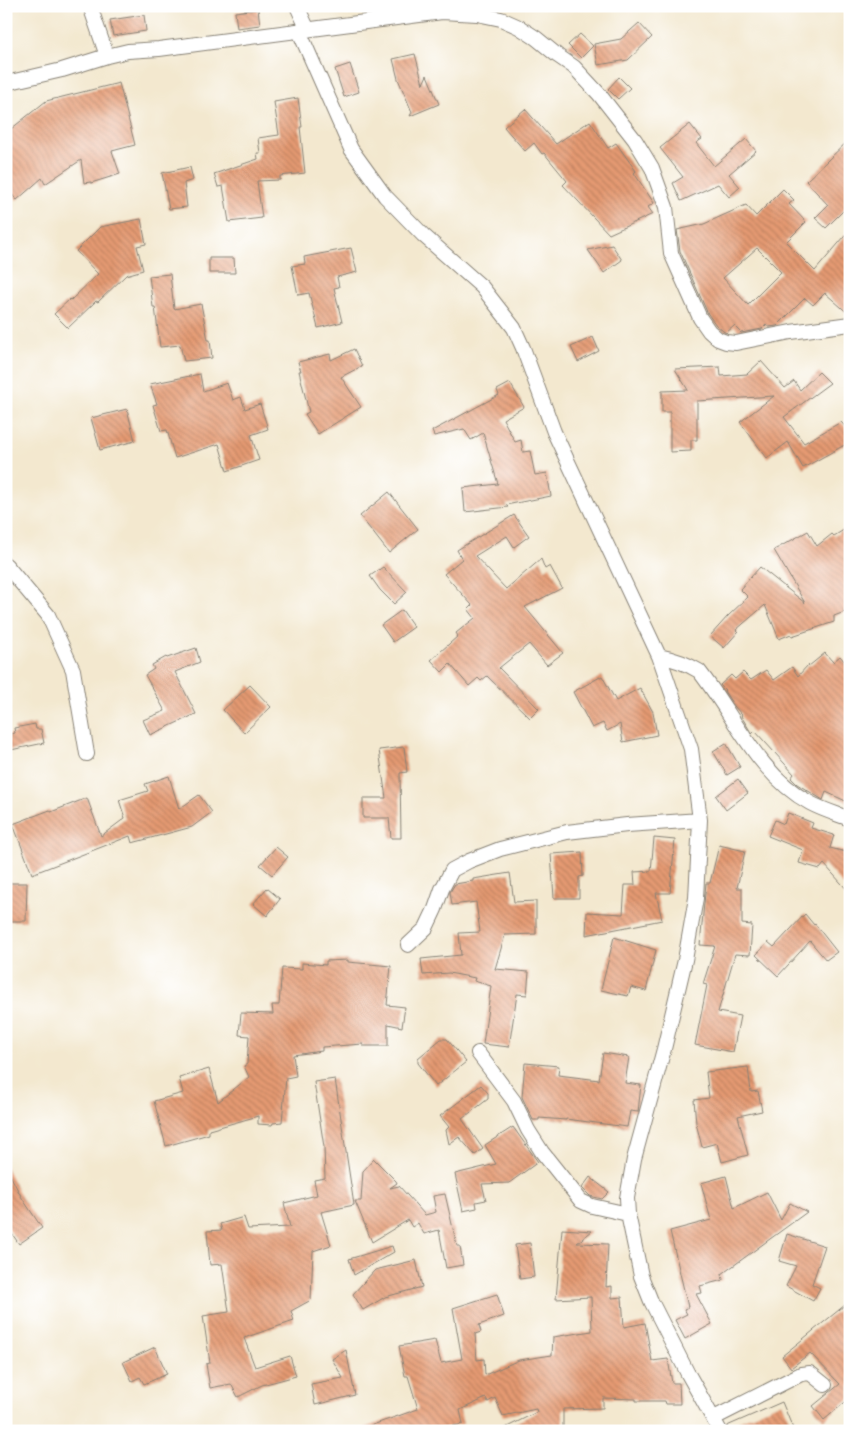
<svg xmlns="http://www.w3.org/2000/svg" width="856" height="1437" font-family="Dekko,sans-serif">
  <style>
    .building { fill: url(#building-back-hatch); fill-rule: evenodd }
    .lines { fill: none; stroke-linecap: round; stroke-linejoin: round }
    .minor-casing { stroke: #888276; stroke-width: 16 }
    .minor { stroke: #fff; stroke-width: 14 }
  </style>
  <defs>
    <pattern id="building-back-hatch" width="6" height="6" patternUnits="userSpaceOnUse" patternTransform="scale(1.25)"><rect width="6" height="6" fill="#e59a72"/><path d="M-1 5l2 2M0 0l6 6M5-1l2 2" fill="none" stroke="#b97d5d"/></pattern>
  </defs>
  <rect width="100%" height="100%" fill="#fff"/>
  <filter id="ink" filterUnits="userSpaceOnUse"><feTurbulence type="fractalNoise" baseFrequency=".02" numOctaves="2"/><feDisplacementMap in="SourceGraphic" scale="10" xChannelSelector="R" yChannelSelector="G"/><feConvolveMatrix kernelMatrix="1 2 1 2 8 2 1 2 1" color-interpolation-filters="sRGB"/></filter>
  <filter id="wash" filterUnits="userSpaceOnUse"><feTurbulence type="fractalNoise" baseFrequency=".0096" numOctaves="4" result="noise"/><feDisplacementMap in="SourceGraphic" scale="20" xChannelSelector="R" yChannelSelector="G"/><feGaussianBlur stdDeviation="1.12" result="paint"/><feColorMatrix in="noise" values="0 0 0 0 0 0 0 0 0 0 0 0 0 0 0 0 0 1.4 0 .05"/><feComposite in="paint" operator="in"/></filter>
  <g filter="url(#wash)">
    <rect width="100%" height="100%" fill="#f3e8cf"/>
    <g id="blocks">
      <!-- building -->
      <path class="building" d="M258 9 260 25 237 28 235 12Z
        M144 15 146 31 113 36 110 20Z
        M639 23 652 37 628 60 598 65 594 44 621 39Z
        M580 34 593 46 581 58 568 45Z
        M415 54 423 84 427 75 439 104 410 116 412 112 398 79 393 59Z
        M350 64 359 92 344 97 335 69Z
        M619 77 630 88 618 99 608 89Z
        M119 83 135 145 112 151 120 174 91 183V182L84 183 81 160 45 184 42 178 17 200 6 188V133L46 101Z
        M298 98 302 127H300L305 173 280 176V180L257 181 262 218 229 222 223 186 218 187 214 174 258 159 257 153H260L258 138 279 135 274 102Z
        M525 109 556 144 590 121 608 148 616 143 636 171 634 173 654 203 648 207 653 214 609 234 563 185 567 181 544 153 542 154 534 143 525 151 504 127Z
        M690 124 702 139 696 143 714 166 746 139 756 151 729 174 740 187 729 197 718 184 681 201 673 183 683 177 660 148Z
        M850 139V204L826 228 815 218 828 205 806 181Z
        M190 167 193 180 184 183 187 207 169 209 162 173Z
        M783 189 794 200 789 204 806 222 786 242 815 271 850 230V315L825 293 813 305 805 298 777 326 769 327 766 325 762 329 741 333 734 326 726 333 723 331 716 325 708 314 680 251 677 230 704 224 746 205 756 216ZM757 248 781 272 748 305 723 278Z
        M141 219 146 244 137 246 143 270 126 275 98 302 96 301 68 328 54 314 70 299 71 300 98 274 76 251 100 227Z
        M612 245 622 260 604 273 588 250Z
        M351 248 357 272 337 277 339 287 334 288 342 322 318 328 309 293 298 295 292 266 305 264 304 257Z
        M209 258H234L235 273H209Z
        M170 274 174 309 201 304 208 340H210L212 358 184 361 180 345 160 347 155 307H153L149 276Z
        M593 337 599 351 578 362 571 347Z
        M354 349 362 366 341 377 361 407 318 434 305 414 309 412 299 371H301L298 362 330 354 331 360Z
        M761 361 785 388 794 381 800 390 819 372 830 383 784 417 804 443 841 422 850 432V442L803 468 788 442 767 458 740 422 774 396 697 401V440H691V451L670 452V412H662V391L688 390 675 369 720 367 721 376 747 374Z
        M200 374 203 391 227 383 233 400 241 397 245 409 260 404 268 429 251 435 259 460 227 471 219 444 175 458 167 430 161 431 153 405 157 404 150 384Z
        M510 383 524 407 503 419 515 442 521 440 523 452 530 451 535 475 547 473 551 496 506 505 508 507 465 512 463 488 498 484 483 433 471 440 464 429 434 436 432 431 499 395 497 390Z
        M127 409 135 441 100 450 91 418Z
        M389 492 418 529 389 553 360 516Z
        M514 515 529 536 514 547 507 536 475 556 506 589 541 559 545 569 550 566 562 588 525 607 563 653 547 665 529 644 499 668 539 709 530 718 487 676 481 681 478 678 469 686 450 664 442 672 431 660 458 636 456 633 475 618 468 609 472 605 444 574 462 559 457 550Z
        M850 526V610L834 616V622L792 636 791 634 779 639 765 605 736 630 738 632 724 648 710 636 728 616 748 597 740 589 760 567 805 603 774 550 808 531 817 546 832 534 834 536Z
        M383 567 407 592 394 604 380 590 370 576Z
        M402 610 414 627 393 642 381 625Z
        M196 648 200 662 175 672 196 714 150 735 143 720 165 711 145 675 154 669 152 665 166 657 167 658Z
        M825 653 833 662 840 656 850 668V803L826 792 823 800 797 784 791 778 794 774 755 731 752 734 741 716 742 715 734 706 724 691 725 690 720 685 731 675 735 679 743 672 751 680 766 670 774 680 792 667 798 676 808 665 809 666Z
        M602 676 616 701 640 688 653 712 657 735 623 742 620 724 607 731 603 723 592 728 573 692Z
        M250 685 271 707 244 733 223 710Z
        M35 724 36 729H41L44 743 6 751V735L15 733 14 728Z
        M726 743 740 767 727 775 713 751Z
        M404 747 407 772 400 773 401 838H391L389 818H363V798H386L379 750Z
        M169 776 179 809 199 795 212 812 192 827 132 843 130 836 32 874 13 824 50 810 51 812 87 798 101 836 125 818 119 800 148 791 145 784Z
        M738 779 748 793 726 810 716 796Z
        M788 813 813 823 811 828 834 835 830 848 850 853V893L824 864 820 869 799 863 803 850 768 836 775 820 784 824Z
        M654 838 675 840 670 893H656L662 920 586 935 587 912 623 914 625 885H635L634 872 651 871Z
        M719 845 745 851 737 888H742V924L752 925 750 955 735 954 718 1012 740 1016 733 1052 695 1045 707 985 703 984 715 946 700 945 706 883H710Z
        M276 847 288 857 272 875 260 865Z
        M582 852 583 876 579 877V898H554L551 854Z
        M510 873 514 902 536 901V934L505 935 495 969 529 972 527 995 517 994 509 1047 483 1044 491 986 474 981 475 978 449 973 423 975 421 959 461 955 459 933 480 932 476 902 452 905 450 892 455 884 473 881V879Z
        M6 883H27L26 921H6Z
        M267 888 280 899 267 916 253 904Z
        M805 914 814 925 815 924 837 952 826 960 810 941 778 976 756 955 768 942 774 947Z
        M614 937 656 950 646 991 631 987 628 996 601 990Z
        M348 960V962L391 966 387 1005 405 1007 402 1027 388 1024V1046H363V1044L322 1047V1051L293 1055 296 1076 286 1078 282 1122 273 1123 272 1125 258 1124V1116L209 1130V1134L166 1146 154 1101 183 1093 179 1078 209 1069 218 1102 249 1077 244 1066 247 1064 249 1036 239 1035 241 1013 273 1014 272 1005H279L282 968 302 969V963L326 965V961Z
        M441 1039H447L466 1062 436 1086 418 1063V1058Z
        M603 1053 629 1057 625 1083 641 1085 638 1112 630 1111 627 1127 566 1119V1120L539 1118V1120H533L522 1097 525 1063 559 1066 558 1075 599 1080Z
        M748 1067 751 1092 758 1091 762 1111 738 1116 748 1155 722 1162 717 1143 702 1147 696 1123 694 1100 709 1098 706 1072Z
        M335 1079 354 1205 321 1212 331 1245 313 1251 311 1300 291 1311 294 1321 244 1338 255 1367 290 1356 296 1376 262 1385 238 1397 231 1384 210 1388 206 1364 210 1363 203 1316 229 1312 222 1264 210 1265 207 1231 222 1230 220 1224 244 1217 248 1229 290 1227 284 1203 317 1195 314 1180 325 1178 324 1147 314 1082Z
        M481 1085 488 1093V1099L462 1119 483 1149 475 1155 459 1137 449 1144 446 1130 449 1127 440 1116Z
        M513 1127 538 1162 509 1183 482 1184 486 1200 476 1202 477 1208 463 1211 455 1174 496 1164 485 1145Z
        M374 1159 396 1181 397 1183 390 1188 399 1186 425 1215 436 1212 433 1196 445 1194 457 1246H460L463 1265 446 1268 439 1230 424 1234 418 1223 412 1227 408 1220 372 1242 355 1201H361L363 1171Z
        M6 1167 22 1198 42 1228 19 1244 6 1225Z
        M726 1176 734 1208 767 1192 781 1220 790 1203 807 1212 722 1274 723 1280 700 1286 702 1293 696 1294 712 1324 685 1339 675 1320 687 1314 684 1309 688 1307 670 1231 711 1220 701 1183Z
        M590 1177 609 1192 602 1199 590 1196 582 1188Z
        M562 1229 592 1231 577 1243 608 1244 606 1287 612 1286V1298L622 1297 624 1327 645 1323 652 1361 668 1359 672 1383H679L680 1404H666L665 1401H636V1399L603 1398V1408L563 1409V1431H499L537 1412 536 1409 503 1416 495 1398 488 1402 486 1398 460 1410 463 1424 430 1431H365L364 1428 418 1409 408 1376H405L399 1346 435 1340 441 1363 462 1359 453 1308 497 1294 504 1316 479 1325 481 1332 475 1334 477 1360 484 1359 485 1375 519 1360 552 1355 553 1337 592 1331 591 1297 556 1299Z
        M787 1234 825 1246 812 1284 820 1288 813 1301 786 1286 796 1266 779 1261Z
        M530 1243 534 1277 520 1279 515 1245Z
        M392 1246 394 1252 354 1275 349 1259Z
        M416 1260 422 1287 385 1297 363 1310 353 1294 375 1270Z
        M850 1301V1398L824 1420 813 1406 840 1384 810 1353 791 1368 782 1356Z
        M155 1347 167 1374 144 1384 140 1377 132 1381 123 1362Z
        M346 1350 355 1395 315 1405 311 1384 343 1378 332 1359Z
        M782 1402 794 1431H729L727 1426Z"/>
    </g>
  </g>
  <g filter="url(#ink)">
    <use href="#blocks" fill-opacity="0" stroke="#888276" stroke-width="1"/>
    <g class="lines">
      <!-- minor casing -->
      <g class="minor-casing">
        <path id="minor" d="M90 6 107 56
          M297 6 308 30
          M299 31 351 149 385 196 423 235 482 287 514 328 523 348 554 432 659 656 691 749 700 820 696 898 685 960 664 1049 634 1159 627 1198 628 1214 641 1276 651 1301 687 1372 720 1431
          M6 83 62 70 107 56 128 51 159 49 442 12 477 14 501 19 519 27 536 38 558 56 574 67 599 94 635 140 652 168 666 207 671 253 700 318 709 331 718 339 726 342 736 343 791 332 850 324
          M6 565 48 615 73 670 87 754
          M659 656C674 659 686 663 699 671 734 715 758 775 810 803 823 810 837 814 850 819
          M408 945 426 928 435 909 442 889 452 870 469 861 500 849 567 832 627 825 700 820
          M478 1053 514 1101 528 1130 542 1152 581 1201 592 1206 628 1214
          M714 1418 801 1374 810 1373 825 1385"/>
      </g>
      <!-- minor -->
      <use href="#minor" class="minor"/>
    </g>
  </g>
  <!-- margin -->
  <rect width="856" height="1437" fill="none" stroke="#fff" stroke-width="25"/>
</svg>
